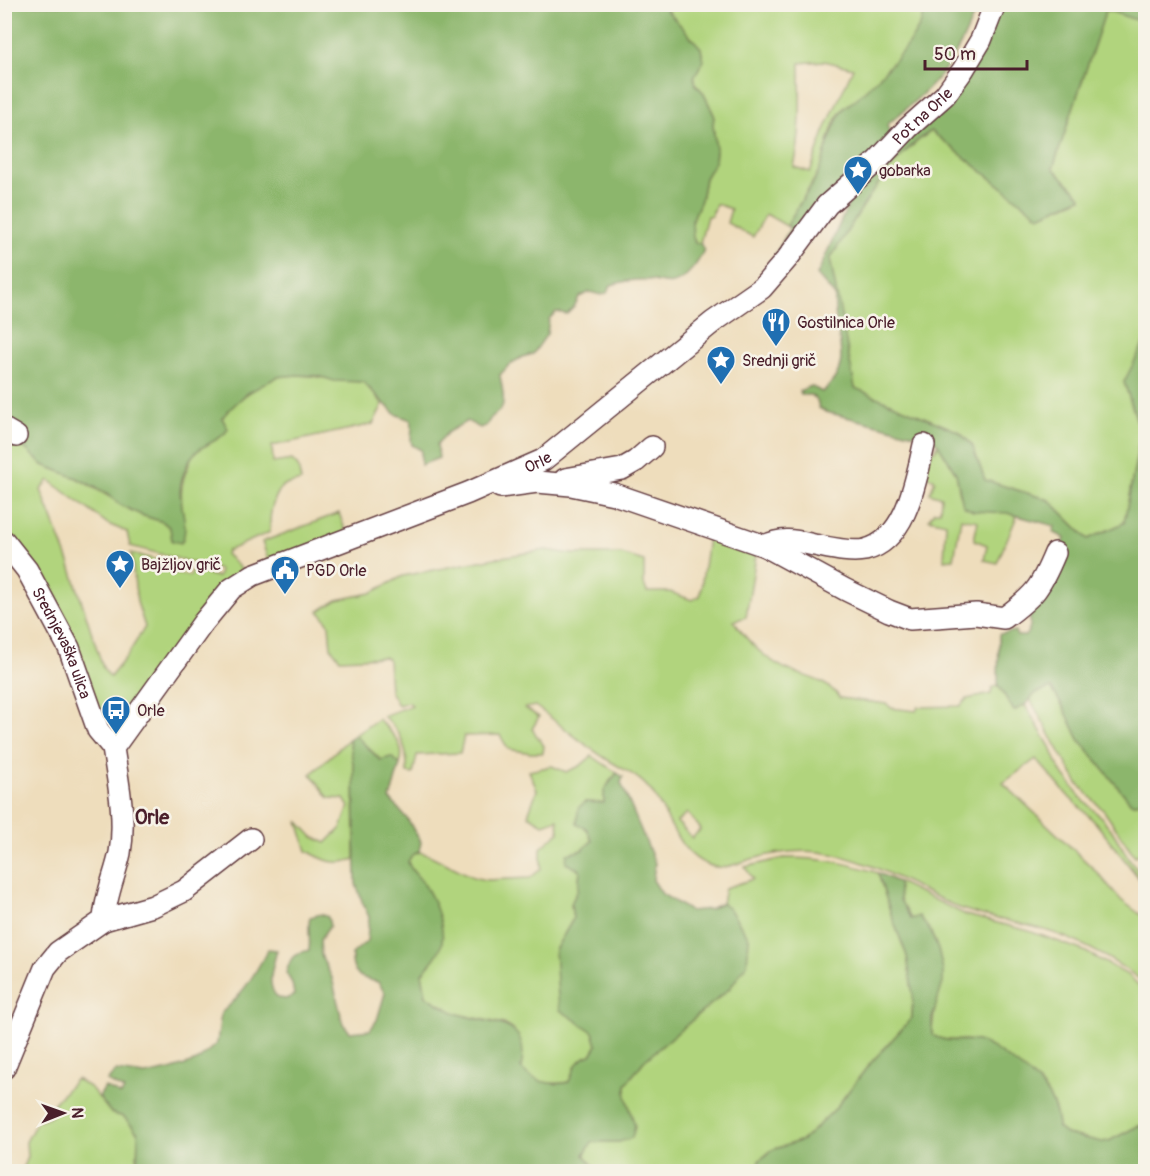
<svg xmlns="http://www.w3.org/2000/svg" width="1150" height="1176" font-family="Pangolin,sans-serif">
  <style>
    .green { fill: #b1d47d; stroke: #7e7a54; stroke-width: 1.5; fill-rule: evenodd }
    .forest { fill: #8cb66c; stroke: #6b6a4c; stroke-width: 1.5 }
    .lines { fill: none; stroke-linecap: round; stroke-linejoin: round }
    .minor-casing { stroke: #633c41; stroke-width: 24 }
    .minor { stroke: #fff; stroke-width: 21 }
    .labels { text-anchor: middle; stroke-width: 5; stroke-linejoin: round; paint-order: stroke }
    .street-label { font-size: 16px; fill: #4a1f2b; stroke: #f7f3e8 }
    .poi-label { font-size: 16px; fill: #4a1f2b; stroke: #f7f3e8; text-anchor: start }
    .quarter-label { font-size: 20px; font-weight: bold; fill: #4a1f2b; stroke: #f7f3e8 }
  </style>
  <rect width="100%" height="100%" fill="#f7f3e8"/>
  <filter id="ink" filterUnits="userSpaceOnUse"><feTurbulence type="fractalNoise" baseFrequency=".0167" numOctaves="2"/><feDisplacementMap in="SourceGraphic" scale="12" xChannelSelector="R" yChannelSelector="G"/><feConvolveMatrix kernelMatrix="1 2 1 2 8 2 1 2 1" color-interpolation-filters="sRGB"/></filter>
  <filter id="wash" filterUnits="userSpaceOnUse"><feTurbulence type="fractalNoise" baseFrequency=".008" numOctaves="4" result="noise"/><feDisplacementMap in="SourceGraphic" scale="24" xChannelSelector="R" yChannelSelector="G"/><feGaussianBlur stdDeviation="1.35" result="paint"/><feColorMatrix in="noise" values="0 0 0 0 0 0 0 0 0 0 0 0 0 0 0 0 0 1.4 0 .05"/><feComposite in="paint" operator="in"/></filter>
  <g filter="url(#wash)">
    <rect width="100%" height="100%" fill="#eeddbc"/>
    <!-- green -->
    <path class="green" d="M662 5H923C922 10 923 17 921 23 911 46 875 83 856 100 852 103 847 105 844 108 831 121 828 146 822 163 814 187 794 204 790 228L766 214 753 237 727 223 731 209 716 204 711 216H707L700 243H696L692 237V221L701 200 705 178 715 161 716 150 713 125 714 115 703 92 696 85 694 76 703 61 701 48ZM824 61 853 68 824 132 810 172 794 167C802 133 800 98 800 63Z
      M1106 9 1145 23 1146 341 1124 382 1141 433 1124 523 1088 539 1049 500 985 480 972 445 959 432 854 388 830 259C859 214 885 161 931 131L1039 216 1082 198 1053 168Z
      M297 375C320 376 340 381 363 382L383 404 373 424 272 446 273 463 292 460 298 466 301 481 282 486C272 502 269 513 270 532L227 551 226 554 244 572 122 720 105 722 5 532 4 443 11 435 43 465 77 478 141 515 163 522 183 540C187 512 174 496 188 467 189 463 191 457 194 454 203 443 220 442 228 429L222 418C233 402 259 384 277 377 283 375 291 376 297 375ZM49 480 108 524 127 532 130 546 220 570 218 577 192 570 190 576 170 572 172 564 131 553 137 602 145 627 127 656 110 677 103 668 69 562 41 490Z
      M938 444 956 473 960 495 1017 516 997 563 984 560 987 545 974 540 978 521 961 518 954 559 944 560 946 523 929 519 934 511H940L941 497 930 493 935 480 920 472 926 449 935 451Z
      M339 513 347 535 270 565 262 542Z
      M709 531 757 549 746 617 734 621C747 642 768 662 791 671 810 678 828 681 840 698L887 704 891 708 916 711 918 707 960 706 967 699 991 694 992 688 998 685 1014 710 1025 705 1052 750 1060 770 1082 799 1101 817 1111 829 1128 857 1145 880V886L1095 822 1070 798 1036 759 1003 783 1096 871 1121 900 1145 918V974L1141 980C1111 958 1076 939 1041 929 1013 921 984 918 957 907 912 887 870 858 819 852 797 850 773 853 752 859 737 863 724 871 708 865 676 852 670 816 651 791 640 776 624 770 608 760 582 744 559 723 535 706L525 708 539 717 532 729 544 746 543 753H531L508 749 500 735 464 736 460 753 417 755 413 774 407 773C408 749 401 731 383 716L412 705 408 702 398 705 390 691 388 659 384 657 340 659 331 648 329 624 319 611 337 600 371 593 403 576 495 558 546 550 572 554H621L644 561V584L647 592H670L692 600 700 596ZM687 813 701 829 692 838 677 822Z
      M1051 687 1064 708 1079 739 1131 803 1145 802V852L1135 856 1132 852 1104 811 1078 784 1030 699 1036 693Z
      M378 719C390 731 407 745 400 764L391 757 381 760 355 735Z
      M349 739 354 769 355 859C332 866 327 861 307 851L298 821 313 837 326 843 341 828 349 807 344 799 329 798 311 774Z
      M592 756 617 773 609 782 605 803 585 802 587 829 592 841 566 863 580 870 578 889 571 904 573 919 565 933 597 1045 591 1055C576 1059 574 1069 569 1082 555 1085 529 1084 521 1069 516 1058 516 1042 514 1030L504 1024 457 1014 426 996 422 973 434 958 423 884 410 869 408 861 412 855 419 852 429 855 473 877 486 880 530 878 541 869V848L559 832 558 819 543 824 528 815 537 790 529 771 552 766 566 772 580 766Z
      M784 858C819 858 845 862 878 873L892 917 907 956 913 996 912 1018 868 1066 835 1109 803 1140 772 1150 759 1161 757 1171H598L584 1155 592 1142H619L626 1084 644 1061 730 988 749 938 728 907 722 903 725 888 753 879 745 867Z
      M898 882 966 915 1029 931 1084 951 1128 975 1145 991V1126H1138L1109 1141 1102 1142 1066 1134 1058 1128C1057 1092 1029 1071 1001 1055 994 1050 985 1043 977 1041 962 1038 944 1044 932 1034 932 1006 947 978 938 951 931 928 929 934 912 921 901 911 899 895 898 882Z
      M76 1079 91 1088 111 1113 124 1117 138 1133 137 1171H112L111 1169 96 1172H21L27 1157 26 1142 37 1121 52 1116 55 1111 53 1104Z"/>
    <!-- forest -->
    <path class="forest" d="M4 5H662L701 48 703 61 694 77 696 85 703 92 714 115 713 125 716 150 715 161 705 178 701 200 692 221 693 237 695 243H700L704 249C700 261 686 280 673 283 666 285 656 281 649 280 636 279 624 281 611 285L607 293 601 295 590 292 579 297 574 307 567 314 556 312 549 319 547 334 533 354 522 357 509 365 500 375C501 385 507 402 500 410 493 417 491 415 487 425L480 428 467 421 448 432 437 444 439 458 421 465V450L412 445C409 436 414 430 411 420L395 414 363 382 334 381 319 376 297 375 277 377 246 394 227 412 222 418 228 429C220 442 204 443 194 454 189 459 184 472 182 479 175 500 192 525 181 543L172 541 170 528 163 522 141 515 122 506 104 492 77 478 43 465 5 430Z
      M923 5H978C967 32 956 59 935 81 921 97 903 111 887 125L890 134 780 257 775 255 790 228 787 226C795 208 809 193 817 175 827 154 829 131 842 111 845 106 851 103 856 99 875 82 911 46 921 23 923 17 922 10 923 5Z
      M1003 5H1145V23L1106 10 1053 168 1082 197 1039 216 931 131C885 161 859 214 830 259L855 388 959 432 972 445 985 480 1049 500 1088 539 1124 523 1141 433 1124 382 1145 341V802L1131 803 1079 739 1064 708 1051 688 1036 693 1025 705 1014 711 998 685 999 634 1015 631 1017 636H1025C1032 628 1031 618 1027 610L1059 558 1065 538 1053 532 1055 526 1007 513 973 511 963 506 956 473 938 444 930 438 826 412 819 408 817 400 811 395H801L800 391 811 386 822 392C858 364 831 332 835 296L817 275 856 187 918 130Z
      M355 735 380 760 391 757 400 764 390 799 408 820 421 842 419 852 412 855 408 862C411 871 418 876 424 884 433 897 445 926 442 942 441 953 429 965 422 973L426 996C437 1003 447 1010 459 1014 493 1026 532 1018 521 1068 533 1082 552 1086 569 1082 574 1069 576 1059 591 1055L597 1045 593 1032 560 1010 558 998 555 950 573 919 571 904 578 889 580 870 566 863 567 854 582 850 592 841 587 829 577 824 578 808 585 802 604 803V790L617 773 623 777 621 783 655 863 653 880 662 894 690 911 710 909 722 903 728 907 749 938 747 964 730 988 644 1061 626 1084V1096L635 1126 632 1138 619 1142H592L584 1155 598 1171H137L138 1133 124 1117 111 1113 99 1097 105 1087 121 1095 124 1090 107 1081 116 1071 145 1075 170 1070 197 1061 217 1043 221 1013C242 996 256 973 268 949L277 950C273 967 265 985 278 998L286 999 294 995 292 983 286 973C291 956 292 955 309 950 311 938 307 930 310 917L321 914 328 917 330 926 320 940 321 955 332 978 343 1024 350 1032 370 1030 377 1020 385 993 378 982C359 978 351 975 352 954L367 941 369 917 363 904 356 884 354 769 349 739Z
      M878 873 898 882 900 900 911 919 919 916 931 932 939 952 943 971V983L932 1018V1034C944 1044 962 1039 977 1041 989 1043 999 1053 1009 1059 1034 1076 1057 1095 1058 1128L1066 1134 1102 1142 1109 1141 1138 1126H1145V1171H757L759 1161 772 1150 803 1140 835 1109 868 1066 912 1018 913 996 907 956 892 917Z"/>
  </g>
  <g filter="url(#ink)">
    <g class="lines">
      <!-- minor casing -->
      <g class="minor-casing">
        <g id="minor">
          <path d="M4 429 16 436"/>
          <path d="M565 479 622 469 636 461 652 447"/>
          <path d="M500 487 537 482 571 485 614 494 765 546 846 590 889 611 910 619 976 614 1004 618C1035 595 1040 589 1055 553"/>
          <path id="s1" d="M4 541 27 570 69 648 98 730 113 748"/>
          <path d="M765 546C782 537 796 541 814 545 830 548 850 553 865 550 907 540 916 479 924 445"/>
          <path d="M104 920 153 906 184 891 251 839"/>
          <path id="s2" d="M4 1068 45 968 58 952 104 920C105 897 115 876 120 853 126 818 118 782 113 748L203 623 231 589 253 575 468 493 543 460 713 322 762 288 787 259 827 205 878 160 908 128 945 95 963 70 981 40 995 4"/>
        </g>
      </g>
      <!-- minor -->
      <use href="#minor" class="minor"/>
    </g>
  </g>
  <!-- icons -->
  <defs>
    <g id="sight-pin" transform="scale(1.5)"><path d="M0 17L-7.5 6A9.5 9.5 0 1 1 7.5 6Z" fill="#1f6fb2" stroke="#f7f3e8"/><path d="M0-6L1.8-2.2L6-1.7L2.9 1.2L3.7 5.4L0 3.3L-3.7 5.4L-2.9 1.2L-6-1.7L-1.8-2.2Z" fill="#fff"/></g>
    <g id="restaurant-pin" transform="scale(1.5)"><path d="M0 17L-7.5 6A9.5 9.5 0 1 1 7.5 6Z" fill="#1f6fb2" stroke="#f7f3e8"/><path d="M-5-6h1v4h1v-4h1v4h1v-4h1v5L-1.5 .5V6h-2V.5L-5-1ZM5-6V6H3V1.5H1.5Q1.5-4 5-6Z" fill="#fff"/></g>
    <g id="civic-pin" transform="scale(1.5)"><path d="M0 17L-7.5 6A9.5 9.5 0 1 1 7.5 6Z" fill="#1f6fb2" stroke="#f7f3e8"/><path d="M-.6-6.5H3V-4.5H.6V-3L4-1V1h2V6H-6V1h2V-1L-.6-3ZM-1.2 2.5V6h2.4V2.5Z" fill="#fff"/></g>
    <g id="bus-pin" transform="scale(1.5)"><path d="M0 17L-7.5 6A9.5 9.5 0 1 1 7.5 6Z" fill="#1f6fb2" stroke="#f7f3e8"/><path d="M-5-6H5V4H4V6H2V4H-2V6H-4V4H-5ZM-3.5-4V0h7V-4ZM-3.5 1.2v1.5H-2V1.2ZM2 1.2v1.5H3.5V1.2Z" fill="#fff"/></g>
  </defs>
  <g fill-rule="evenodd">
    <use href="#sight-pin" x="858" y="170"/>
    <use href="#restaurant-pin" x="776" y="322"/>
    <use href="#sight-pin" x="721" y="360"/>
    <use href="#sight-pin" x="120" y="564"/>
    <use href="#civic-pin" x="285" y="570"/>
    <use href="#bus-pin" x="116" y="710"/>
  </g>
  <g class="labels">
    <!-- street labels -->
    <g class="street-label">
      <text dy="6" stroke="none"><textPath href="#s2" startOffset="1410">Pot na Orle</textPath></text>
      <text dy="6" stroke="none"><textPath href="#s2" startOffset="890">Orle</textPath></text>
      <text dy="6" stroke="none"><textPath href="#s1" startOffset="118">Srednjevaška ulica</textPath></text>
    </g>
    <!-- poi labels -->
    <g class="poi-label">
      <text x="879" y="176">gobarka</text>
      <text x="797" y="328">Gostilnica Orle</text>
      <text x="742" y="366">Srednji grič</text>
      <text x="141" y="570">Bajžljov grič</text>
      <text x="306" y="576">PGD Orle</text>
      <text x="137" y="716">Orle</text>
    </g>
    <!-- quarter labels -->
    <g class="quarter-label">
      <text x="152" y="824">Orle</text>
    </g>
  </g>
  <!-- margin -->
  <rect width="1150" height="1176" fill="none" stroke="#f7f3e8" stroke-width="24"/>
  <!-- north arrow -->
  <g transform="translate(63 1113) rotate(89)" stroke="#f7f3e8" stroke-width="4.5" paint-order="stroke">
  <path d="M0-4.5L10 22L0 15L-10 22Z" fill="#4a1f2b"/>
  <text y="-9" font-size="16" font-weight="bold" text-anchor="middle" fill="#4a1f2b">N</text>
  </g>
  <!-- scale -->
  <path d="M925 60v9h102v-9" fill="none" stroke="#4a1f2b" stroke-width="3"/>
  <text x="934" y="60" font-size="18" fill="#4a1f2b" stroke="#f7f3e8" stroke-width="4.5" paint-order="stroke">50 m</text>
</svg>
